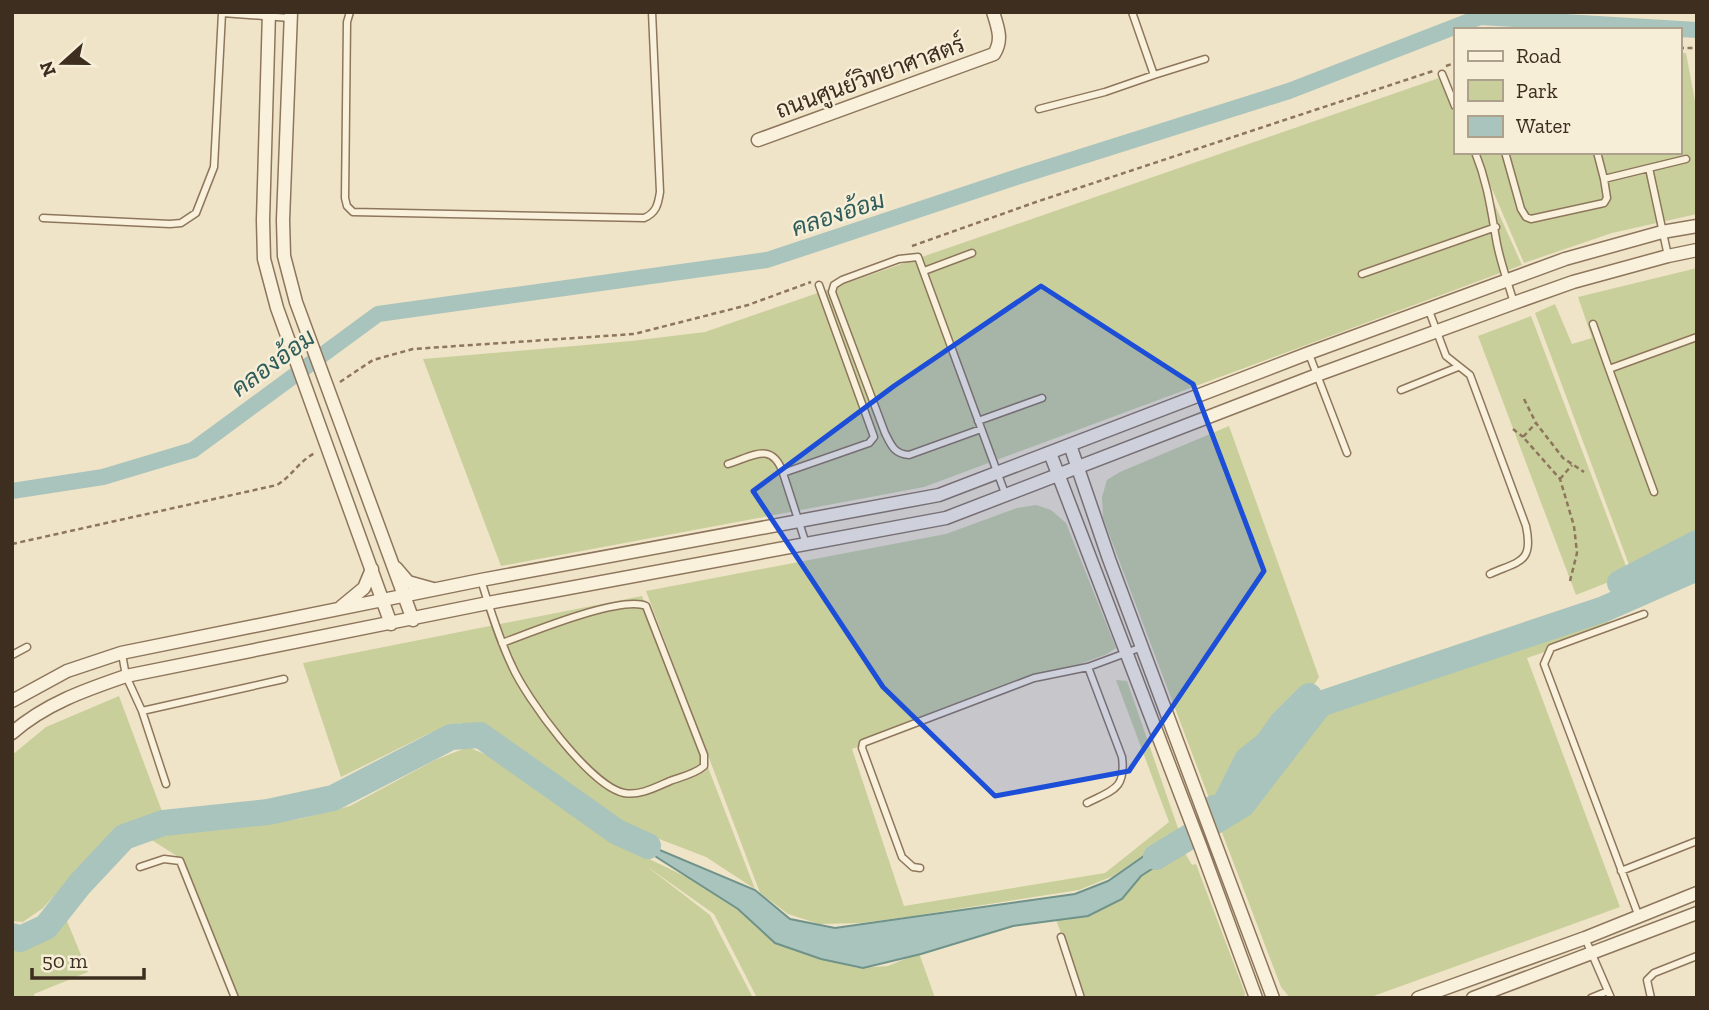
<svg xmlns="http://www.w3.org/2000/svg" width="1709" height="1010" font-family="'Zilla Slab',Sarabun,serif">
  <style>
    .green { fill: #c9cf9b }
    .water { fill: #a9c4bc; stroke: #6f938a; stroke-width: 2 }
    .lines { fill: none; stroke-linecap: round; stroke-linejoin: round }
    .canal { stroke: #a9c4bc; stroke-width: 16 }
    .river { stroke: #a9c4bc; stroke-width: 26 }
    .lane-casing { stroke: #8d765c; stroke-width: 9 }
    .street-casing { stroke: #8d765c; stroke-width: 15 }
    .path { stroke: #8d765c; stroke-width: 2.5; stroke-dasharray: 5 3.5; stroke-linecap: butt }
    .lane { stroke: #faf1dc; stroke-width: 6 }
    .street { stroke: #faf1dc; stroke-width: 12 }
    .marked { fill: #1d4ed8; fill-opacity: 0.2; stroke: #1d4ed8; stroke-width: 5; stroke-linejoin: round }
    .labels { text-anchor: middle; stroke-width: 5; stroke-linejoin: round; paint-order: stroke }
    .street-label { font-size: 23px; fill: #3d2e20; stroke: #f7eed8 }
    .water-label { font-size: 24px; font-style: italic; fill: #2f5d5a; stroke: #f7eed8 }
  </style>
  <rect width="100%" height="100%" fill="#f0e4c8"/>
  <!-- green -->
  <path class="green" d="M1679 53H1686L1697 112V214L1612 233 1524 263 1476 152H1679Z
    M1439 78 1455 116V152H1471L1522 265 924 487 501 566 423 359 631 341 705 332Z
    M1697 268V538L1632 573 1535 313 1555 304 1572 344 1592 338 1578 297Z
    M1531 316 1629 574 1576 595 1478 336Z
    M1229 426 1319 677 1304 701 1282 723 1267 744 1247 760 1224 805 1212 806 1103 518 1102 497 1107 480 1120 472Z
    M1036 505 1051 510 1066 523 1116 648 1107 654 852 749 904 906 1105 873 1169 822 1116 680 1127 681 1179 831 1113 876 1079 890 913 916 862 923 819 924 788 914 760 893 646 591 946 534 1017 508Z
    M642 596 755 889 706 857 615 822 495 731 460 723 428 734 341 777 303 663Z
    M1596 612 1609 622 1648 617 1527 658 1620 907 1368 998H1290L1281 987 1221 830 1234 821 1244 818 1321 713Z
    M119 696 163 814 112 832 43 908 23 922 12 921V755L46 727Z
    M468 747 487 755 608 839 699 883 738 909 821 959 858 968 888 966 919 953 935 998H757L714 914 645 865 710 915 753 998H237L180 858 147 837 299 819 350 806 435 760Z
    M1184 851 1192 865 1196 864 1245 993 1244 998H1086L1056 920 1122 899 1141 876Z
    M67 921 88 972 34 994 35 998H12V951C36 950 51 937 67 921Z"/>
  <!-- water -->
  <path class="water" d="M1181 830 1189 850 1166 860 1141 876 1122 899 1088 916 1013 926 921 954 863 968 821 959 775 943 738 909 617 832 755 890 790 919 835 928 1075 894 1108 881Z"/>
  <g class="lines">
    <!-- canal -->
    <path class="canal" d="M12 491 103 477 193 450 378 314 767 260 1017 177 1289 91 1480 17 1697 30"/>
    <!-- river -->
    <path class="river" d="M1620 583 1697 543
      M1214 808H1223L1247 760 1267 744 1282 723 1309 696
      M1156 857 1242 805 1320 704 1604 609 1697 568
      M12 936 20 939 46 927 80 884 124 837 163 823 268 812 333 798 451 737 480 735 617 832 648 846"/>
    <!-- lane casing -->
    <g class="lane-casing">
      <path id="lane" d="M350 12 347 22 345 198 347 206 353 212 644 218C656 213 658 205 660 192L652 12
        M1442 74 1455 106
        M1154 75 1205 59
        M1039 109 1105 92 1154 75 1132 12
        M1475 152C1488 184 1491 211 1497 244 1501 264 1508 283 1514 303
        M1505 152 1521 209 1526 217 1531 219 1604 203 1607 198 1604 179
        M1597 152 1604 179 1649 168 1668 256
        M1649 168 1686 159
        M43 218 170 224 181 223 196 213 214 167 222 13 290 18
        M924 271 972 253
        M1362 274 1496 227
        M1428 308 1446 356 1470 375 1526 526C1534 563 1519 561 1490 574
        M1593 324 1609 369
        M1309 354 1347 453
        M1401 390 1458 367
        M978 421 1042 398
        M981 429 909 455C894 454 891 445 885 433L832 292 834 285 842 280 899 259 918 257 1006 496
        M728 464C753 456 772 441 783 473
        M1654 492 1609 369 1697 337
        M806 544 783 473 869 443 874 437 819 285
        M481 580C490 609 499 639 512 666 526 698 590 786 624 793 640 796 656 787 670 781 681 777 695 774 704 766V755L646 606C621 595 530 633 502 643
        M122 654 126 676 142 711 166 784
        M12 655 27 647
        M142 711 284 679
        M1087 803C1113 790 1126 789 1122 757L1088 667
        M140 867 164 859 180 861 235 998
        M920 868 913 867 902 857 862 748 863 743 1034 678 1088 667 1142 647
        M1621 871 1697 841
        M1639 917 1544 664 1551 648 1644 614
        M1061 937 1081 998
        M1585 938 1611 998
        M1591 998 1608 991
        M1651 998 1647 980 1654 973 1697 956"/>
    </g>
    <!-- street casing -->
    <g class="street-casing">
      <path id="street" d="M269 12 263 220 264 259 277 308 391 624
        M291 12 283 220 284 256 296 302 413 620
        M758 140 994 54C1003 40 998 28 993 12
        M1070 445 1109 559 1273 998
        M1050 453 1201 848 1256 998
        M396 568 408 582 433 589
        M341 607 364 588 372 569
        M12 701 67 671 121 653 481 580 939 495 1309 353 1565 259 1662 232 1697 226
        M12 733C45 704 85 690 126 676L488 603 946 518 1317 375 1514 303 1573 282 1668 256 1697 250
        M1418 998 1585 938 1697 893
        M1473 998 1697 913"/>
    </g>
    <!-- path -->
    <path class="path" d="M1679 48H1697
      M1446 66 1455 63
      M912 246 1036 202 1433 71
      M340 382 373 360 413 349 634 334 748 305 811 282
      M1524 399 1536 423
      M1513 429 1523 437
      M1560 479 1572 465
      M12 544 277 485C292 476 299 461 315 453
      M1570 581 1577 553 1574 526 1560 479 1523 437 1536 423 1563 458 1584 472"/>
    <!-- lane -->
    <use href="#lane" class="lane"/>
    <!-- street -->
    <use href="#street" class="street"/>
  </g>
  <!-- marked area -->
  <path class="marked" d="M1041 286 1193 384 1264 571 1129 771 995 796 883 687 753 491 894 386Z"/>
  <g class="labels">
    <!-- street labels -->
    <g class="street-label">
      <text transform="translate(870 77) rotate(-20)" y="8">ถนนศูนย์วิทยาศาสตร์</text>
    </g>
    <!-- water labels -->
    <g class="water-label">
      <text transform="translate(838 214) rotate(-18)" y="8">คลองอ้อม</text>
      <text transform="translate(273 363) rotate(-36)" y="8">คลองอ้อม</text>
    </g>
  </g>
  <!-- border -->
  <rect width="1709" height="1010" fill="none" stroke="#3d2e20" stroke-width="28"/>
  <!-- legend -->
  <rect x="1454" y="28" width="228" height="126" fill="#f7eed8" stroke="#ada18e" stroke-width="2"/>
  <rect x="1468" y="51" width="35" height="10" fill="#faf1dc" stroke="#ada18e" stroke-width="2"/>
  <text x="1516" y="63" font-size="21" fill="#3d2e20">Road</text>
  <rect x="1468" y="80" width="35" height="21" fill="#c9cf9b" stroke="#ada18e" stroke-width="2"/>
  <text x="1516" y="98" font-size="21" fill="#3d2e20">Park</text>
  <rect x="1468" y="116" width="35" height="21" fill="#a9c4bc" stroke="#ada18e" stroke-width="2"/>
  <text x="1516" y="133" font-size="21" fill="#3d2e20">Water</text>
  <!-- north arrow -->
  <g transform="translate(63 63) rotate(249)" stroke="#f7eed8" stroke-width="5" paint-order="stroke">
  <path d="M0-5L12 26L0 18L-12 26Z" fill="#3d2e20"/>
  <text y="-10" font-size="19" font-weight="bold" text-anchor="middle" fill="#3d2e20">N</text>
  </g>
  <!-- scale -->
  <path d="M32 968v10h112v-10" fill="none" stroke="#3d2e20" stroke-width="3.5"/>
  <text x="42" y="968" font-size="21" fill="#3d2e20" stroke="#f7eed8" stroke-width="5" paint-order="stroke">50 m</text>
</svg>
